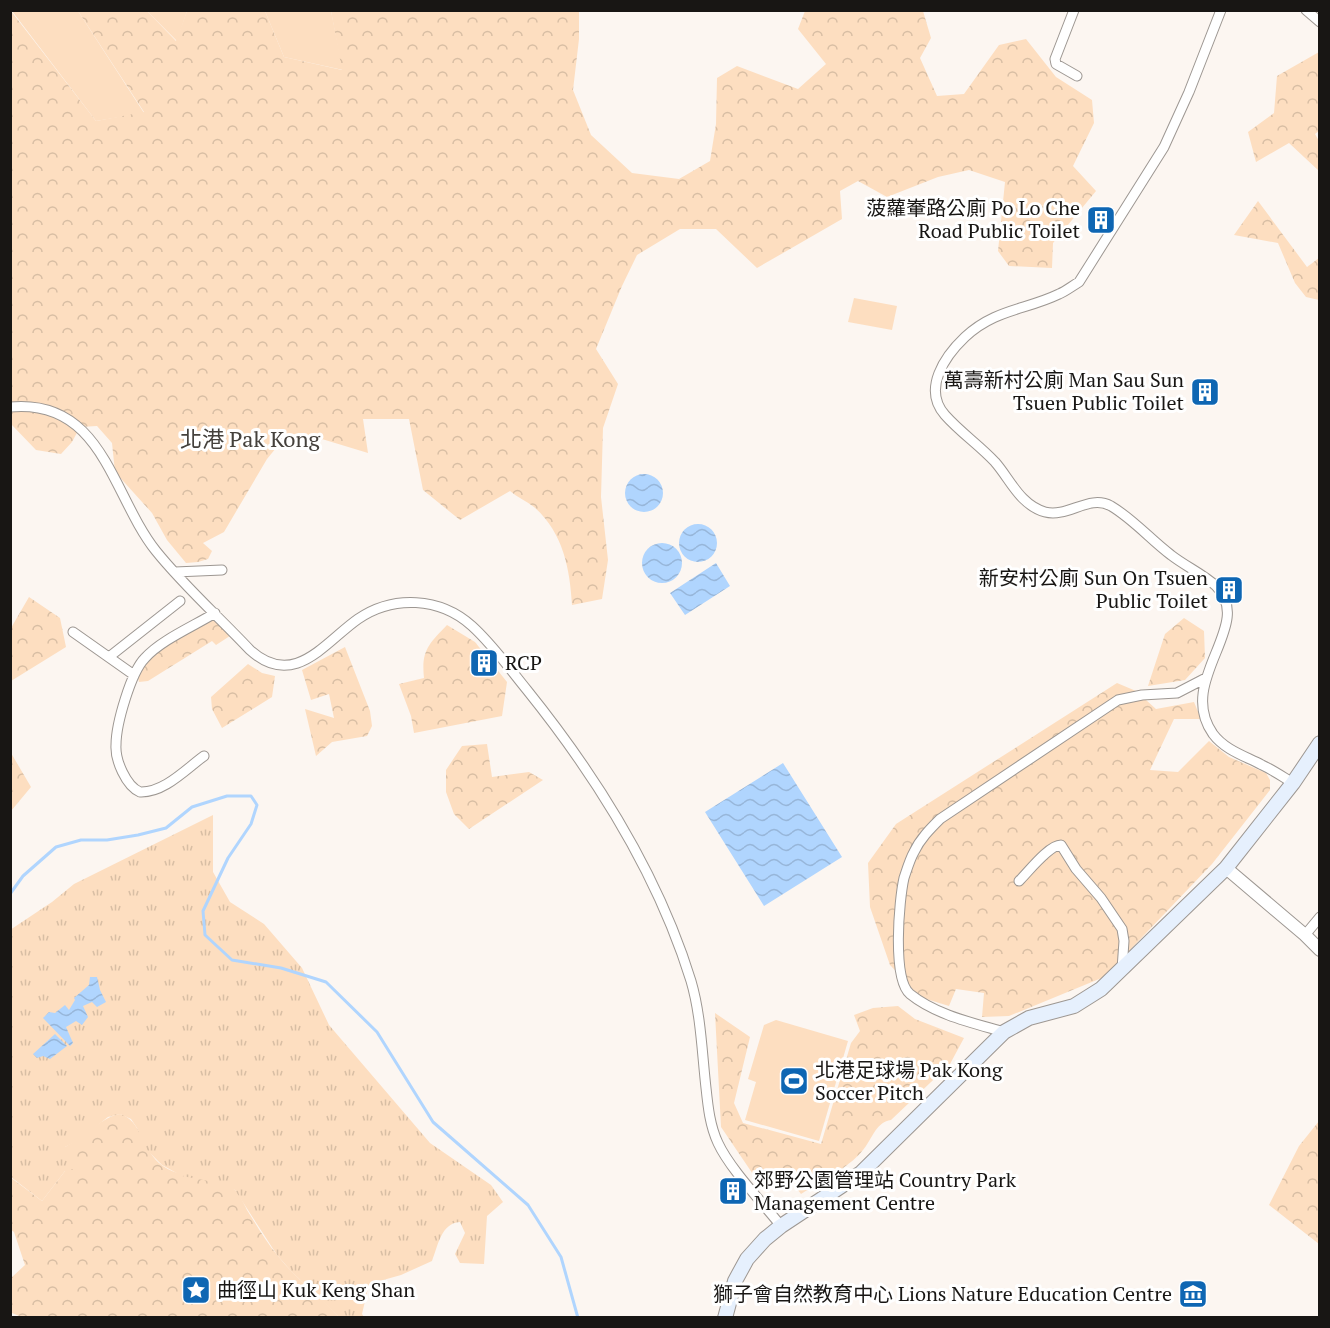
<svg xmlns="http://www.w3.org/2000/svg" width="1330" height="1328" font-family="'PT Serif','Noto Sans TC',serif">
  <style>
    .grass { fill: #fddec0 }
    .forest { fill: url(#forest-crowns) }
    .park { fill: url(#park-tufts) }
    .water { fill: url(#water-waves) }
    .lines { fill: none; stroke-linecap: round; stroke-linejoin: round }
    .stream { stroke: #b0d5fe; stroke-width: 3 }
    .minor-casing { stroke: #9d9792; stroke-width: 11 }
    .tertiary-casing { stroke: #9d9792; stroke-width: 14 }
    .secondary-casing { stroke: #9d9792; stroke-width: 16 }
    .minor { stroke: #fff; stroke-width: 9 }
    .tertiary { stroke: #fff; stroke-width: 12 }
    .secondary { stroke: #e6f0fd; stroke-width: 14 }
    .labels { text-anchor: middle; stroke-width: 6; stroke-linejoin: round; paint-order: stroke }
    .poi-label { font-size: 20px; fill: #181614; stroke: #fff; text-anchor: end }
    .quarter-label { font-size: 22px; fill: #45413c; stroke: #fff }
  </style>
  <defs>
    <pattern id="forest-crowns" width="20" height="18" patternUnits="userSpaceOnUse" patternTransform="scale(1.5)"><rect width="20" height="18" fill="#fddec0"/><path d="M2 6a3 3 0 1 1 6 0M12 15a3 3 0 1 1 6 0" fill="none" stroke="#d8bea4"/></pattern>
    <pattern id="park-tufts" width="24" height="20" patternUnits="userSpaceOnUse" patternTransform="scale(1.5)"><rect width="24" height="20" fill="#fddec0"/><path d="M3 7l-1-3M5 7V3M7 7l1-3M15 17l-1-3M17 17v-4M19 17l1-3" fill="none" stroke="#d8bea4"/></pattern>
    <pattern id="water-waves" width="16" height="10" patternUnits="userSpaceOnUse" patternTransform="scale(1.5)"><rect width="16" height="10" fill="#b0d5fe"/><path d="M0 5q4-4 8 0t8 0" fill="none" stroke="#97b6d9"/></pattern>
  </defs>
  <rect width="100%" height="100%" fill="#fcf6f1"/>
  <!-- grass -->
  <path class="grass" d="M12 11H78L144 113 96 121Z
    M147 11H187L177 41Z
    M265 11H331L343 70 284 57Z
    M854 298 897 306 892 330 848 322Z
    M776 1020 848 1041 819 1141 745 1120 756 1082 748 1079 764 1025Z"/>
  <!-- forest -->
  <path class="forest" d="M11 11 96 121 144 112 78 11H147L176 41 187 11H265L284 57 342 70 331 11H579V39L573 90 591 135 632 173 679 179 710 161 716 124 717 78 737 66 798 89 826 64 798 29 805 11H923L931 38 920 58 937 96 964 94 999 45 1026 39 1056 77 1092 100 1094 123 1073 166 1096 191 1053 243 1052 268 1009 266 998 251 1005 182 969 170 938 177 887 197 858 181 840 191 842 219 757 268 716 229H680L637 255 622 286 596 349 618 384 603 428 601 497 608 560 602 599 572 605C570 569 563 532 534 507 526 501 517 497 510 491L460 520 423 490 409 419H363L368 453 312 436 300 435 292 438 276 448 267 459 224 532 203 543 212 551 208 559 198 562 186 563 167 540 152 513 115 472 112 443 97 426 80 427 72 442 61 454 36 450 11 424Z
    M1319 52V131L1315 134 1319 141V171L1289 143 1256 162 1248 132 1274 113 1277 76Z
    M1258 201 1307 267 1319 258V300L1306 297 1295 283 1278 243 1234 235Z
    M29 597 60 618 66 647 11 681V628Z
    M216 616 233 634 216 645 212 641 148 681 139 682 137 674 158 650Z
    M1184 618 1204 631 1205 658 1185 680 1148 686 1165 634Z
    M447 625 475 642 507 682 502 716 414 733 411 716 399 684 424 678C421 650 429 644 447 625Z
    M345 647 370 711 372 726 367 736 332 742 316 756 305 709 334 718 329 694 311 700 302 670Z
    M248 664 262 673 275 676 272 697 222 728 212 709 211 697Z
    M1117 683 1136 691 1156 709 1194 702 1201 719H1174L1150 770 1178 772 1209 741 1229 757 1266 773 1270 780V790L1212 864 1104 977 1009 1016 982 1017 984 993 956 989 949 1006 920 997 890 965 870 907 868 863 896 824Z
    M487 744 492 777 529 772 543 780 469 829 454 814 446 792V770L462 746Z
    M11 753 31 787 11 811H10Z
    M898 1006 915 1019 964 1038 950 1064 891 1120C877 1122 873 1136 866 1146 852 1167 822 1180 801 1194L787 1176 765 1192 721 1127 715 1013 750 1037 734 1103 743 1123 821 1144 851 1043 860 1031 854 1015 873 1008Z
    M120 1114C141 1120 142 1148 159 1163 181 1182 218 1174 235 1190 240 1195 244 1204 247 1210 257 1226 266 1242 278 1256 296 1279 320 1296 339 1317L24 1318 12 1313 11 1278 25 1265 14 1232 11 1230 10 1177 42 1201 65 1171V1147C81 1139 105 1115 120 1114Z
    M1319 1121V1244L1269 1205 1299 1146Z"/>
  <!-- park -->
  <path class="park" d="M213 815V872L230 902 264 924 302 968 329 1025 430 1143 491 1185 503 1202 487 1216 484 1264 460 1263 455 1254 465 1233 460 1222C441 1223 438 1246 432 1261L401 1275 369 1284 362 1314 364 1317H339L291 1271 277 1255 235 1190 219 1183 182 1176 162 1165 146 1149 137 1128 131 1119 120 1114 108 1117 79 1140 65 1147 82 1167 65 1171 42 1201 11 1177 10 930 52 902 74 884Z"/>
  <!-- water -->
  <path class="water" d="M625 493a19 19 0 1 1 38 0a19 19 0 1 1-38 0Z
    M679 543a19 19 0 1 1 38 0a19 19 0 1 1-38 0Z
    M642 563a20 20 0 1 1 40 0a20 20 0 1 1-40 0Z
    M716 563 730 586 685 615 670 593Z
    M783 763 842 857 764 906 705 812Z
    M90 977H97L100 990 106 1002 97 1007 92 1002 83 1006 88 1017 82 1025 76 1021 66 1027 73 1043 70 1046 43 1018 49 1012 55 1013 65 1005 69 1010 75 1000 74 998 89 985Z
    M55 1034 67 1046 50 1059 43 1056 37 1058 33 1054Z"/>
  <g class="lines">
    <!-- stream -->
    <path class="stream" d="M10 894 23 876 56 847 81 840H107L138 835 166 828 192 807 227 796H251L257 805 251 824 228 858 203 911 205 935 232 960 281 968 326 982 377 1032 433 1122 528 1205 561 1257 578 1318"/>
    <!-- minor casing -->
    <g class="minor-casing">
      <path id="minor" d="M1074 10 1055 59 1056 64 1077 76
        M1221 10 1189 92 1164 147 1079 282C1072 286 1066 291 1059 294 1026 310 995 309 965 337 945 356 922 389 945 415 960 432 979 445 995 462 1010 479 1020 505 1045 512 1068 518 1089 494 1111 506 1133 519 1151 540 1171 555 1185 566 1203 574 1216 586 1256 625 1175 680 1213 734 1225 750 1245 756 1262 765 1273 770 1283 777 1293 783
        M1306 10 1320 22
        M10 407C103 398 112 496 156 551 184 586 219 617 250 650 294 690 325 642 358 619 393 595 440 597 472 626 493 645 509 668 527 690 597 777 658 874 691 981 701 1015 702 1053 706 1088 708 1107 710 1126 718 1143 730 1169 763 1203 781 1226
        M175 572 222 570
        M73 632 134 675
        M109 657 180 601
        M204 756C186 769 164 793 140 792 126 786 115 760 116 745 116 724 131 672 145 658 161 640 194 626 215 613
        M1019 881C1029 871 1049 845 1061 845L1076 869 1101 898 1122 929 1124 941 1122 969
        M1305 935 1320 917
        M1004 1032C973 1023 936 1015 910 994 892 979 899 900 904 878 907 869 910 859 914 852 920 839 930 829 940 819L1118 700 1142 695 1177 693 1204 679"/>
    </g>
    <!-- tertiary casing -->
    <g class="tertiary-casing">
      <path id="tertiary" d="M1226 868 1305 935 1320 950"/>
    </g>
    <!-- secondary casing -->
    <g class="secondary-casing">
      <path id="secondary" d="M725 1318 735 1281 747 1259 765 1239 781 1226 861 1173 1004 1032 1029 1018 1074 1006 1101 989 1226 868 1293 783 1320 743"/>
    </g>
    <!-- minor -->
    <use href="#minor" class="minor"/>
    <!-- tertiary -->
    <use href="#tertiary" class="tertiary"/>
    <!-- secondary -->
    <use href="#secondary" class="secondary"/>
  </g>
  <!-- icons -->
  <defs>
    <g id="building-square" transform="scale(1.5)"><rect x="-9" y="-9" width="18" height="18" rx="4" fill="#0e66b3" stroke="#fff"/><path d="M-4-6H4V6H1V3H-1V6H-4ZM-2.5-4.3h1.7v1.8h-1.7ZM.8-4.3h1.7v1.8H.8ZM-2.5-1h1.7V.8h-1.7ZM.8-1h1.7V.8H.8Z" fill="#fff"/></g>
    <g id="stadium-square" transform="scale(1.5)"><rect x="-9" y="-9" width="18" height="18" rx="4" fill="#0e66b3" stroke="#fff"/><path d="M0-5a6.5 5 0 1 0 0 10a6.5 5 0 1 0 0-10ZM-3.5-1.8h7v3.6h-7Z" fill="#fff"/></g>
    <g id="sight-square" transform="scale(1.5)"><rect x="-9" y="-9" width="18" height="18" rx="4" fill="#0e66b3" stroke="#fff"/><path d="M0-6L1.8-2.2L6-1.7L2.9 1.2L3.7 5.4L0 3.3L-3.7 5.4L-2.9 1.2L-6-1.7L-1.8-2.2Z" fill="#fff"/></g>
    <g id="museum-square" transform="scale(1.5)"><rect x="-9" y="-9" width="18" height="18" rx="4" fill="#0e66b3" stroke="#fff"/><path d="M0-6L6-3V-2H-6V-3ZM-5-1h2V3h-2ZM-1-1h2V3h-2ZM3-1h2V3H3ZM-6 4H6V6H-6Z" fill="#fff"/></g>
  </defs>
  <g fill-rule="evenodd">
    <use href="#building-square" x="1101" y="220"/>
    <use href="#building-square" x="1205" y="392"/>
    <use href="#building-square" x="1229" y="590"/>
    <use href="#building-square" x="484" y="663"/>
    <use href="#stadium-square" x="794" y="1081"/>
    <use href="#building-square" x="733" y="1191"/>
    <use href="#sight-square" x="196" y="1290"/>
    <use href="#museum-square" x="1193" y="1294"/>
  </g>
  <g class="labels">
    <!-- poi labels -->
    <g class="poi-label">
      <text x="1080" y="215">菠蘿輋路公廁 Po Lo Che<tspan x="1080" dy="23">Road Public Toilet</tspan></text>
      <text x="1184" y="387">萬壽新村公廁 Man Sau Sun<tspan x="1184" dy="23">Tsuen Public Toilet</tspan></text>
      <text x="1208" y="585">新安村公廁 Sun On Tsuen<tspan x="1208" dy="23">Public Toilet</tspan></text>
      <text x="505" y="670" text-anchor="start">RCP</text>
      <text x="815" y="1077" text-anchor="start">北港足球場 Pak Kong<tspan x="815" dy="23">Soccer Pitch</tspan></text>
      <text x="754" y="1187" text-anchor="start">郊野公園管理站 Country Park<tspan x="754" dy="23">Management Centre</tspan></text>
      <text x="217" y="1297" text-anchor="start">曲徑山 Kuk Keng Shan</text>
      <text x="1172" y="1301">獅子會自然教育中心 Lions Nature Education Centre</text>
    </g>
    <!-- quarter labels -->
    <g class="quarter-label">
      <text x="250" y="447">北港 Pak Kong</text>
    </g>
  </g>
  <!-- border -->
  <rect width="1330" height="1328" fill="none" stroke="#181614" stroke-width="24"/>
</svg>
